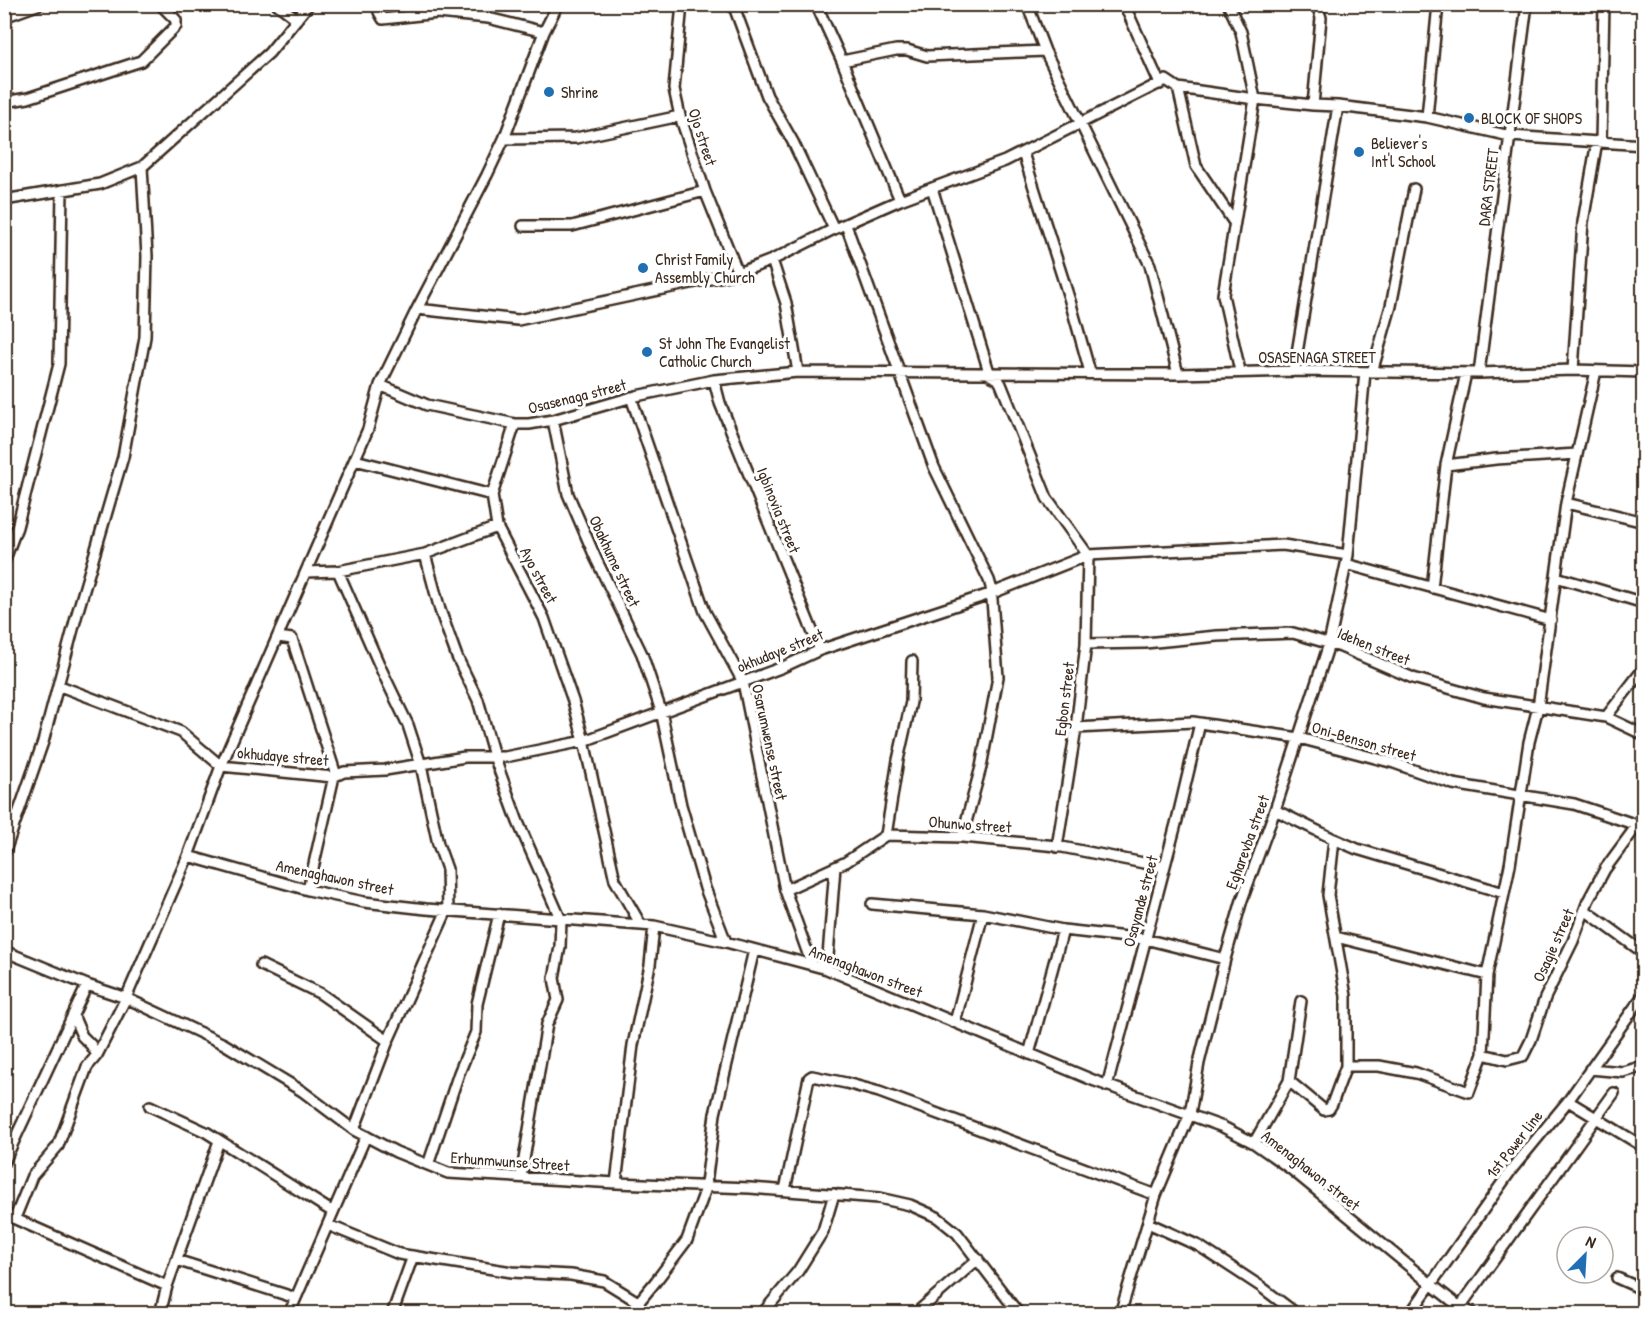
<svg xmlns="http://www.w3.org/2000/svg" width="1648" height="1318" font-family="'Patrick Hand',sans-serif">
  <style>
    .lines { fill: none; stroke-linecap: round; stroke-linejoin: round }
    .minor-casing { stroke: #3b2a1e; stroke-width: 14 }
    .minor { stroke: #fff; stroke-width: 9 }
    .poi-dot { fill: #1f6fb2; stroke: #fff; stroke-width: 2 }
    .labels { text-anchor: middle; stroke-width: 6; stroke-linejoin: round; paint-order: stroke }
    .poi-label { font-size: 16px; fill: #3b2a1e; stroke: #fff; text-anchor: start }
    .street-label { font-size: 16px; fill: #3b2a1e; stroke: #fff }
  </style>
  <rect width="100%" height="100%" fill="#fff"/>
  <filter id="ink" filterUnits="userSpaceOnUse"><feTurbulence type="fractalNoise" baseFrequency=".0167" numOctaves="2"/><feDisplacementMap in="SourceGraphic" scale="12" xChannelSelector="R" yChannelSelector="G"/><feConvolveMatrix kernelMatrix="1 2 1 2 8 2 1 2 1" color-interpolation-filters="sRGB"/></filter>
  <g filter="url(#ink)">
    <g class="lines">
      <!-- minor casing -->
      <g class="minor-casing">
        <path id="minor" d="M277 4 297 19
          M682 4 674 89 680 116 705 191 738 273
          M733 4 767 96 793 142 834 229
          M816 4 842 61 900 200
          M1027 4 1045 51 1150 265 1178 374
          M1124 4 1160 84
          M1228 4 1241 32 1255 99 1223 295 1240 371
          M379 12 383 19 438 13 488 18 544 32
          M4 17 40 4
          M842 61 896 50H907L927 56 1045 51
          M1178 88 1196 166 1233 221
          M4 102 28 98 141 61 176 26V20L160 4
          M1313 105 1321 18 1317 4
          M1427 117 1438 4
          M504 139 576 138 680 116
          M1601 141 1604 4
          M1023 153 1070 301 1090 372
          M932 188 990 375 998 379 1001 384 1047 498 1088 555 1086 644 1076 728 1057 847
          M4 200 100 184 142 167 269 53 309 4
          M846 225 934 467 989 580 991 587 998 677 981 767 962 837
          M523 226H572L705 191
          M772 260 786 303 798 372
          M417 309 518 320 738 273 772 260 834 229 900 200 1005 161 1166 80 1178 88 1255 99 1313 105 1338 106 1427 117 1510 136 1644 145
          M1573 370 1583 222 1597 141
          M1294 371 1338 106
          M1372 372 1391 306 1414 189
          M1479 373 1527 4
          M714 380 720 403 820 650
          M380 385 427 405 515 424H529L553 420 636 396 714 380 798 372 1178 374 1294 371 1479 373 1573 370 1644 372
          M631 397 705 612 743 682 785 890 812 965
          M553 420 568 494 596 559 642 654 661 711 681 805 705 888 726 942
          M515 424 492 495 497 527 544 618 573 701 584 741 615 880 641 925
          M355 460 492 495
          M1446 465 1496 459 1577 454
          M1566 503 1644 522
          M425 554 440 610 457 657 478 700 494 756 518 822 561 920 560 947 554 978 558 1000 547 1024 521 1177
          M4 562 17 527 59 364 62 190
          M1346 564 1551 620
          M338 571 382 671 408 725 421 765 438 844 447 869 448 910
          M306 572 338 571 425 554 497 527
          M1556 577 1644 603
          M1432 588 1446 465 1466 373
          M278 637 292 639 335 772 308 890
          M1086 644 1145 643 1217 636 1293 633 1341 647 1413 678 1484 698 1606 717 1644 735
          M60 686 181 732 221 766 333 777 344 772 385 770 465 757H505L584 741 783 667 820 650 990 594 1088 555 1283 545 1348 555
          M1606 717 1644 668
          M1076 728 1193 722 1299 738 1394 763 1453 784 1574 804 1637 825
          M1275 810 1334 839 1357 849 1504 893
          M886 835 898 760 911 702 912 661
          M1334 839 1328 895 1346 996V1066H1379L1416 1073 1469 1092 1483 1054 1487 975 1510 865 1529 742 1538 707 1566 503 1596 371
          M4 854 43 742 77 614 123 457 145 337 147 256 142 167
          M188 856 308 890 364 902 426 909 654 926 726 942 827 969 1095 1081 1223 1127 1254 1143 1291 1169 1432 1285 1460 1307 1475 1314
          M785 890 846 862 886 835 962 837 1057 846 1164 867
          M872 904 983 914 1063 930 1145 939 1225 959
          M1585 910 1644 953
          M1336 937 1487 975
          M4 951 87 985 126 998 224 1044 302 1091 354 1130 396 1152 448 1173 616 1183 750 1188 879 1198 910 1205 937 1217 957 1233 1019 1314
          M261 965 321 994 388 1041
          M827 969 835 867
          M73 1015 82 1036 91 1045 97 1055
          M955 1022 983 914
          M1029 1054 1063 930
          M1483 1054 1507 1060 1523 1056 1531 1040 1545 998 1573 941 1588 901 1605 869 1644 816
          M1590 1069 1623 1072 1644 1066
          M1289 1081 1324 1110 1329 1109 1332 1104 1346 1066
          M1107 1086 1177 820 1200 723
          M1568 1101 1644 1147
          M150 1106 206 1132 333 1212
          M354 1130 388 1041 447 910
          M1254 1143 1289 1081 1301 1001
          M4 1162 87 985
          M428 1165 459 1073 476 1032 477 1004 499 914
          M616 1183 633 1045 650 965 654 926
          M785 1190 809 1078 812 1076 846 1083 879 1092 1156 1195
          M4 1214 167 1286 160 1314
          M15 1218 32 1176 58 1146 87 1067 97 1055 126 998 188 856 221 766 368 429 380 385 417 309 487 175 504 139 544 32 558 4
          M1148 1223 1199 1246 1260 1286 1297 1314
          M328 1225 399 1254 512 1272 571 1275 604 1281 638 1302
          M176 1260 296 1298
          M1617 1278 1644 1290
          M167 1286 219 1141
          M289 1314 366 1136
          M392 1314 413 1256
          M629 1314 656 1281 687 1240 705 1191 715 1114 754 950
          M762 1314 798 1271 823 1231 834 1194
          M915 1314 978 1259
          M1120 1314 1156 1195 1190 1114 1199 1063 1225 959 1242 900 1275 810 1329 644 1348 555 1365 372
          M1410 1314 1512 1169 1568 1101 1644 994
          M1455 1314 1614 1093"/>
      </g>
      <!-- minor -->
      <use href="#minor" class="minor"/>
    </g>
  </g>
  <!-- markers -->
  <g class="poi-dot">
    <circle cx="549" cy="92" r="6"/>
    <circle cx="1469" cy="118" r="6"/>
    <circle cx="1359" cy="152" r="6"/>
    <circle cx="643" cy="268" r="6"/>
    <circle cx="647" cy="352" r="6"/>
  </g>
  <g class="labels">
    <!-- poi labels -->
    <g class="poi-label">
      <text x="561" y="98">Shrine</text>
      <text x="1481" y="124">BLOCK OF SHOPS</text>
      <text x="1371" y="149">Believer's<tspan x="1371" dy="18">Int'l School</tspan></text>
      <text x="655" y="265">Christ Family<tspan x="655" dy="18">Assembly Church</tspan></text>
      <text x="659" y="349">St John The Evangelist<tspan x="659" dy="18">Catholic Church</tspan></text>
    </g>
    <!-- street labels -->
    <g class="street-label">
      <text transform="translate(703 137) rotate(72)" y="6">Ojo street</text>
      <text transform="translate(1488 187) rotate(-83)" y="6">DARA STREET</text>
      <text x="1317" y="363">OSASENAGA STREET</text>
      <text transform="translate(577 396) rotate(-14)" y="6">Osasenaga street</text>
      <text transform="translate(779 510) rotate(68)" y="6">Igbinovia street</text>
      <text transform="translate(615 561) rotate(65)" y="6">Obakhume street</text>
      <text transform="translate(539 575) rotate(62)" y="6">Ayo street</text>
      <text transform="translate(1374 646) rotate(22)" y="6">Idehen street</text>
      <text transform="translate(780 650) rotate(-22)" y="6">okhudaye street</text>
      <text transform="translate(1064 699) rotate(-83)" y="6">Egbon street</text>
      <text transform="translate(1364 741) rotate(16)" y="6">Oni-Benson street</text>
      <text transform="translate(770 742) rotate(78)" y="6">Osarumwense street</text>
      <text transform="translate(283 756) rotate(5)" y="6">okhudaye street</text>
      <text transform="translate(970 824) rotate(4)" y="6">Ohunwo street</text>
      <text transform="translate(1247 842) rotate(-70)" y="6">Egharevba street</text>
      <text transform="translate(335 877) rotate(12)" y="6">Amenaghawon street</text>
      <text transform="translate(1140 901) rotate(-75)" y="6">Osayande street</text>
      <text transform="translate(1553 945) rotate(-66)" y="6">Osagie street</text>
      <text transform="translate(866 971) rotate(21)" y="6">Amenaghawon street</text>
      <text transform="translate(1514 1144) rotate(-52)" y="6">1st Power line</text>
      <text transform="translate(510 1161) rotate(4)" y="6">Erhunmwunse Street</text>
      <text transform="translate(1311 1170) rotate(38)" y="6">Amenaghawon street</text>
    </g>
  </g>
  <!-- margin -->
  <rect width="1648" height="1318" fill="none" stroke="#fff" stroke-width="24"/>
  <rect x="12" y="12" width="1624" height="1294" fill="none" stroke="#3b2a1e" stroke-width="2" filter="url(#ink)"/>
  <!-- north arrow -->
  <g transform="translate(1585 1255) rotate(24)"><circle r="28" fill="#ffffff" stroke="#b1aaa5" stroke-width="1.5"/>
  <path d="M0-4.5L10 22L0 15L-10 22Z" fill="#1f6fb2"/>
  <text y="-9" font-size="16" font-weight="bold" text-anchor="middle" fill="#3b2a1e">N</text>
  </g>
</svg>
